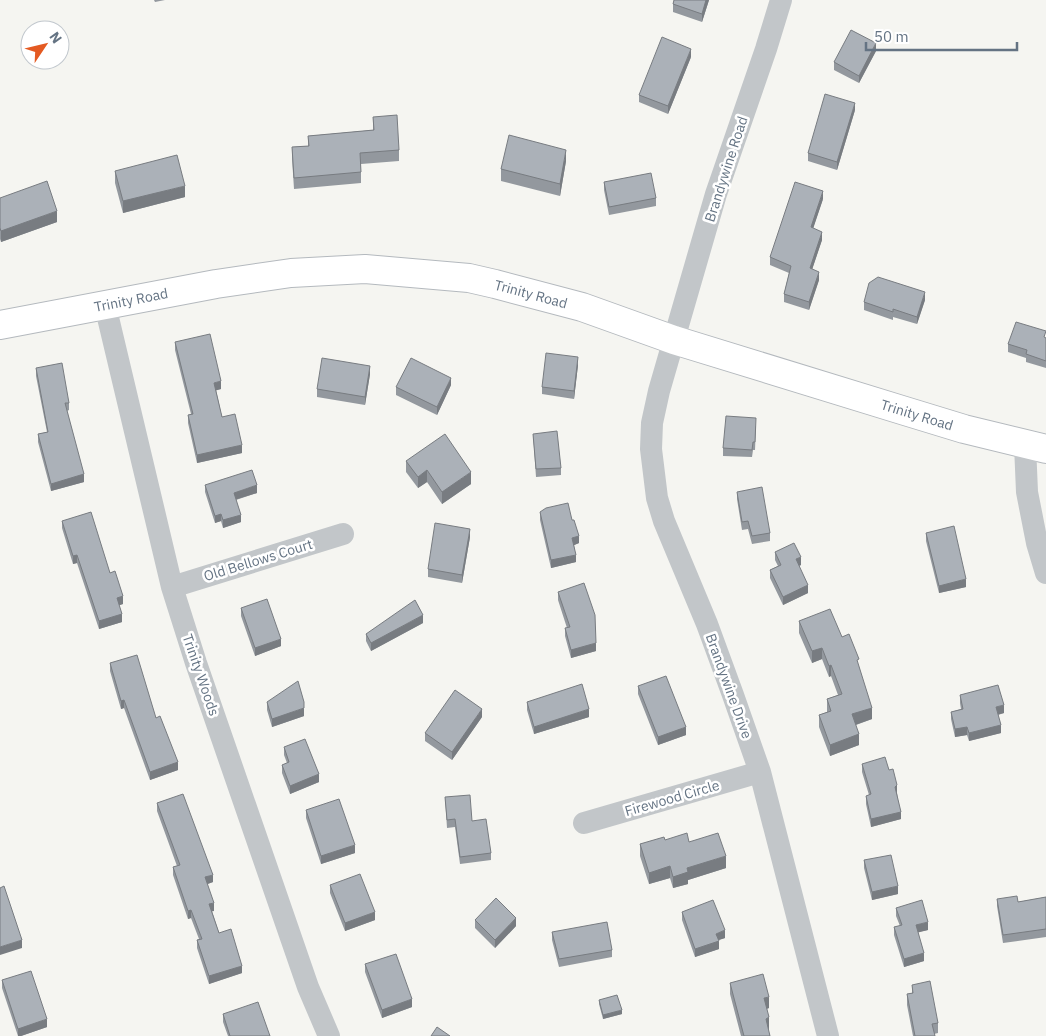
<svg xmlns="http://www.w3.org/2000/svg" width="1046" height="1036" font-family="'IBM Plex Sans',sans-serif">
  <style>
    .lines { fill: none; stroke-linecap: round; stroke-linejoin: round }
    .secondary-casing { stroke: #b4b9be; stroke-width: 30 }
    .street { stroke: #c2c6c9; stroke-width: 22 }
    .secondary { stroke: #fff; stroke-width: 28 }
    .wall { fill: #93989e }
    .shaded-wall { fill: #787c81 }
    .building { fill: #abb1b8; stroke: #787c81 }
    .labels { text-anchor: middle; stroke-width: 5; stroke-linejoin: round; paint-order: stroke }
    .street-label { font-size: 14px; fill: #647383; stroke: #fff }
  </style>
  <rect width="100%" height="100%" fill="#f5f5f1"/>
  <g class="lines">
    <!-- secondary casing -->
    <g class="secondary-casing">
      <path id="secondary" d="M0 325 216 284 291 273 365 269 469 278 495 284 582 307 674 340 905 411 964 429 1046 449"/>
    </g>
    <!-- street -->
    <path class="street" d="M781 0 766 49 716 194 659 391 652 423 651 449 657 498 664 521 707 624 733 695 760 772 828 1036
      M105 305 172 587 196 663 308 987 329 1036
      M1025 445 1027 492 1037 543 1046 573
      M172 587 343 534
      M584 823 760 772"/>
    <!-- secondary -->
    <use href="#secondary" class="secondary"/>
  </g>
  <!-- wall -->
  <path class="wall" d="M154 0H165L155 2Z
    M674 0H709L702 22 673 12V4Z
    M876 51 859 83 834 70V62Z
    M691 57 668 114 639 102V95Z
    M855 110 837 170 808 161V153Z
    M373 117 399 150V161L361 164V183L294 189 292 158V147L308 146V136L373 130Z
    M566 161 560 196 501 181V169Z
    M115 171 185 197 123 213 115 183Z
    M604 182 656 198V206L609 215 604 190Z
    M0 198 57 222 1 242 0 239Z
    M823 199 813 228 822 240 812 269 819 280 809 310 784 302V294L789 273 770 265V257Z
    M925 300 917 324 893 317V320L864 310V302Z
    M1046 338V368L1026 362V358L1008 352V344Z
    M175 342 221 389 216 390 222 417 242 453 197 463 188 423V415L191 414 175 350Z
    M578 365 574 399 542 394V387Z
    M36 368 69 403V410L67 411 84 482 51 491 38 442V434L47 432 36 376Z
    M370 374 365 405 317 397V389Z
    M451 385 437 415 396 395V387Z
    M756 426 755 450H753L752 457 723 456V448Z
    M533 434 561 468V475L536 477Z
    M406 461 471 484 442 504 427 482 418 488 406 472Z
    M205 485 257 493 236 500 241 522 223 528 221 521 215 523 205 492Z
    M737 492 770 533V541L752 544 748 529 742 530 737 499Z
    M540 512 572 520 579 543 574 545 576 562 551 568 540 520Z
    M62 521 110 573 123 604 119 605 122 622 99 629 77 563 73 564 62 528Z
    M926 533 966 587 939 593 926 541Z
    M470 537 462 583 428 577V569Z
    M775 552 801 565 799 566 808 593 783 605 770 578V570L778 566 775 560Z
    M558 592 596 651 571 658 565 636V628H567L558 600Z
    M241 608 281 646 255 656 241 616Z
    M799 621 842 637 859 667 872 719 856 725 859 745 830 756 819 727V715L827 712V699L838 695 831 676 829 677 822 659 812 663 799 633Z
    M423 623 371 651 366 641V634Z
    M110 663 156 718 178 770 150 780 124 708 121 709 110 671Z
    M638 686 686 735 658 745 638 694Z
    M960 695 1004 713 998 715 1001 733 969 741 967 735 955 737 951 719V712L961 709 960 703Z
    M267 702 304 716 272 727 267 710Z
    M527 702 589 717 534 734 527 710Z
    M482 717 452 760 425 741V733Z
    M284 747 319 782 290 794 282 773V765L287 763 284 755Z
    M862 764 889 770 897 793 901 819 871 827 866 804V796L869 795 862 772Z
    M445 797 472 821 491 853V860L460 864 455 827 447 828Z
    M157 803 213 882 207 884 214 911H212L219 933 242 973 209 984 197 948V940L199 939 191 918 188 919 173 875V867L177 866 157 811Z
    M306 810 355 853 321 864 306 818Z
    M665 840 689 842 726 868 688 880V884L673 888 670 878 649 884 640 856V844Z
    M864 860 898 894 872 900 864 868Z
    M330 885 375 920 345 931 330 893Z
    M1046 897V937L1003 943 997 906V899L1018 902Z
    M896 908 928 930 918 932 924 961 904 967 894 935V927L900 926 896 916Z
    M682 912 725 938 718 940 719 949 695 957 682 920Z
    M475 920 516 926 495 948 475 928Z
    M552 932 612 950V957L559 967 552 940Z
    M365 964 412 1007 382 1018 365 972Z
    M2 980 47 1027 21 1036H18L2 988Z
    M730 983 769 1008 767 1009 768 1029 770 1036H741L730 994Z
    M912 985 938 1023V1033L934 1034 935 1036H913L907 1005V994L912 993Z
    M599 1000 622 1014 603 1019 599 1004Z
    M223 1014 270 1036H228L223 1022Z"/>
  <!-- shaded-wall -->
  <path class="shaded-wall" d="M706 0H709L702 22V14Z
    M876 43V51L859 83V76Z
    M691 49V57L668 114V106Z
    M855 103V110L837 170V162Z
    M566 150V161L560 196V184Z
    M185 186V197L123 213V201Z
    M823 191V199L811 235V227Z
    M57 211V222L1 242V231Z
    M822 232V240L810 276V268Z
    M819 272V280L809 310V302Z
    M925 292V300L917 324V317Z
    M578 357V365L574 399V391Z
    M370 366V374L365 405V397Z
    M451 378V385L437 415V407Z
    M221 381V389L214 391V383Z
    M242 445V453L197 463V455Z
    M427 470V482L418 488V477Z
    M471 472V484L442 504V492Z
    M84 474V482L51 491V484Z
    M257 485V493L234 500V493Z
    M221 514V521L215 523V516Z
    M241 515V522L223 528V520Z
    M470 529V537L462 583V575Z
    M579 536V543L572 546V538Z
    M77 555V563L73 564V556Z
    M576 555V562L551 568V560Z
    M801 557V565L796 567V559Z
    M966 579V587L939 593V586Z
    M808 585V593L783 605V597Z
    M123 596V604L117 606V598Z
    M122 614V622L99 629V621Z
    M423 615V623L371 651V643Z
    M281 639V646L255 656V648Z
    M596 643V651L571 658V650Z
    M822 648V659L812 663V651Z
    M831 665V676L829 677V666Z
    M124 700V708L121 709V701Z
    M1004 705V713L996 715V707Z
    M304 708V716L272 727V719Z
    M872 708V719L852 726V714Z
    M482 709V717L452 760V752Z
    M589 709V717L534 734V727Z
    M1001 725V733L969 741V733Z
    M686 727V735L658 745V737Z
    M967 727V735L955 737V729Z
    M859 734V745L830 756V745Z
    M178 762V770L150 780V772Z
    M319 774V782L290 794V786Z
    M897 785V793L895 794V787Z
    M901 812V819L871 827V819Z
    M355 845V853L321 864V856Z
    M726 856V868L688 880V884L673 888V877L687 868Z
    M670 866V878L649 884V873Z
    M213 875V882L205 885V877Z
    M898 886V894L872 900V892Z
    M214 903V911L209 912V904Z
    M191 910V918L188 919V911Z
    M375 912V920L345 931V923Z
    M516 918V926L495 948V940Z
    M928 922V930L916 933V925Z
    M725 930V938L716 941V934Z
    M22 940V948L0 955V947Z
    M719 941V949L695 957V949Z
    M924 953V961L904 967V959Z
    M242 966V973L209 984V976Z
    M769 997V1008L764 1009V998Z
    M412 999V1007L382 1018V1010Z
    M622 1010V1014L603 1019V1015Z
    M769 1017V1029L766 1030V1019Z
    M47 1019V1027L21 1036H18V1029Z"/>
  <!-- building -->
  <path class="building" d="M674 0H706L702 14 673 4Z
    M851 30 876 43 859 76 834 62Z
    M662 37 691 49 668 106 639 95Z
    M825 94 855 103 837 162 808 153Z
    M397 115 399 150 360 153 361 172 294 178 292 147 309 146 308 136 374 130 373 117Z
    M509 135 566 150 560 184 501 169Z
    M177 155 185 186 123 201 115 171Z
    M651 173 656 198 609 207 604 182Z
    M47 181 57 211 1 231 0 228V198Z
    M795 182 823 191 811 227 822 232 810 268 819 272 809 302 784 294 791 266 770 257Z
    M878 277 925 292 917 317 893 309V312L864 302 869 283Z
    M1016 322 1046 331 1044 337 1046 338V361L1026 354 1027 350 1008 344Z
    M210 334 221 381 214 383 222 417 235 414 242 445 197 455 188 415 193 414 175 342Z
    M546 353 578 357 574 391 542 387Z
    M322 358 370 366 365 397 317 389Z
    M411 358 451 378 437 407 396 387Z
    M62 363 69 403H65L84 474 51 484 38 434 48 432 36 368Z
    M726 416 756 418 755 442H753L752 450 723 448Z
    M557 431 561 468 536 469 533 434Z
    M445 434 471 472 442 492 427 470 418 477 406 461Z
    M252 470 257 485 234 493 241 515 223 520 221 514 215 516 205 485Z
    M762 487 770 533 752 536 748 521 742 522 737 492Z
    M568 503 572 520H574L579 536 572 538 576 555 551 560 540 512 546 508Z
    M91 512 110 573 115 571 123 596 117 598 122 614 99 621 77 555 73 556 62 521Z
    M435 523 470 529 462 575 428 569Z
    M954 526 966 579 939 586 926 533Z
    M794 543 801 557 796 559 808 585 783 597 770 570 781 565 775 552Z
    M584 583 595 615 596 643 571 650 565 628 570 627 558 592Z
    M267 599 281 639 255 648 241 608Z
    M415 600 423 615 371 643 366 634Z
    M830 609 842 637 849 634 859 659 857 660 872 708 852 714 859 734 830 745 819 715 831 711 827 699 842 694 831 665 829 666 822 648 812 651 799 621Z
    M137 655 156 718 160 716 178 762 150 772 124 700 121 701 110 663Z
    M666 676 686 727 658 737 638 686Z
    M298 681 304 702V708L272 719 267 702Z
    M582 684 589 709 534 727 527 702Z
    M998 685 1004 705 996 707 1001 725 969 733 967 727 955 729 951 712 963 709 960 695Z
    M455 690 482 709 452 752 425 733Z
    M305 739 319 774 290 786 282 765 289 762 284 747Z
    M885 757 889 770 893 769 897 785 895 787 901 812 871 819 866 796 871 794 862 764Z
    M183 794 213 875 205 877 214 903 209 904 219 933 231 929 242 966 209 976 197 940 202 939 191 910 188 911 173 867 180 865 157 803Z
    M470 795 472 821 486 819 491 853 460 857 455 819 447 820 445 797Z
    M339 799 355 845 321 856 306 810Z
    M687 833 689 842 718 833 726 856 687 868 688 872 673 877 670 866 649 873 640 844 664 837 665 840Z
    M891 855 898 886 872 892 864 860Z
    M360 874 375 912 345 923 330 885Z
    M4 886 22 940 0 947V888Z
    M1017 896 1018 902 1046 897V929L1003 935 997 899Z
    M496 898 516 918 495 940 475 920Z
    M713 900 725 930 716 934 719 941 695 949 682 912Z
    M922 900 928 922 916 925 924 953 904 959 894 927 902 925 896 908Z
    M607 922 612 950 559 959 552 932Z
    M396 954 412 999 382 1010 365 964Z
    M31 971 47 1019 18 1029 2 980Z
    M763 974 769 997 764 998 769 1017 766 1019 770 1036H744L730 983Z
    M930 981 938 1023 932 1024 935 1036H915L907 994 913 993 912 985Z
    M617 995 622 1010 603 1015 599 1000Z
    M258 1002 270 1036H230L223 1014Z
    M437 1027 450 1036H431Z"/>
  <g class="labels">
    <!-- street labels -->
    <g class="street-label">
      <text transform="translate(726 169) rotate(-72)" y="5">Brandywine Road</text>
      <text transform="translate(531 294) rotate(15)" y="5">Trinity Road</text>
      <text transform="translate(131 300) rotate(-11)" y="5">Trinity Road</text>
      <text transform="translate(917 415) rotate(17)" y="5">Trinity Road</text>
      <text transform="translate(258 560) rotate(-17)" y="5">Old Bellows Court</text>
      <text transform="translate(201 675) rotate(71)" y="5">Trinity Woods</text>
      <text transform="translate(729 686) rotate(70)" y="5">Brandywine Drive</text>
      <text transform="translate(672 798) rotate(-16)" y="5">Firewood Circle</text>
    </g>
  </g>
  <!-- north arrow -->
  <g transform="translate(45 45) rotate(55)"><circle r="24" fill="#ffffff" stroke="#c1c7cd"/>
  <path d="M0-4L9 19L0 12L-9 19Z" fill="#e45a22"/>
  <text y="-8" font-size="14" font-weight="bold" text-anchor="middle" fill="#647383">N</text>
  </g>
  <!-- scale -->
  <path d="M866 42v8h151v-8" fill="none" stroke="#647383" stroke-width="2.5"/>
  <text x="874" y="42" font-size="15" fill="#647383" stroke="#ffffff" stroke-width="4" paint-order="stroke">50 m</text>
</svg>
